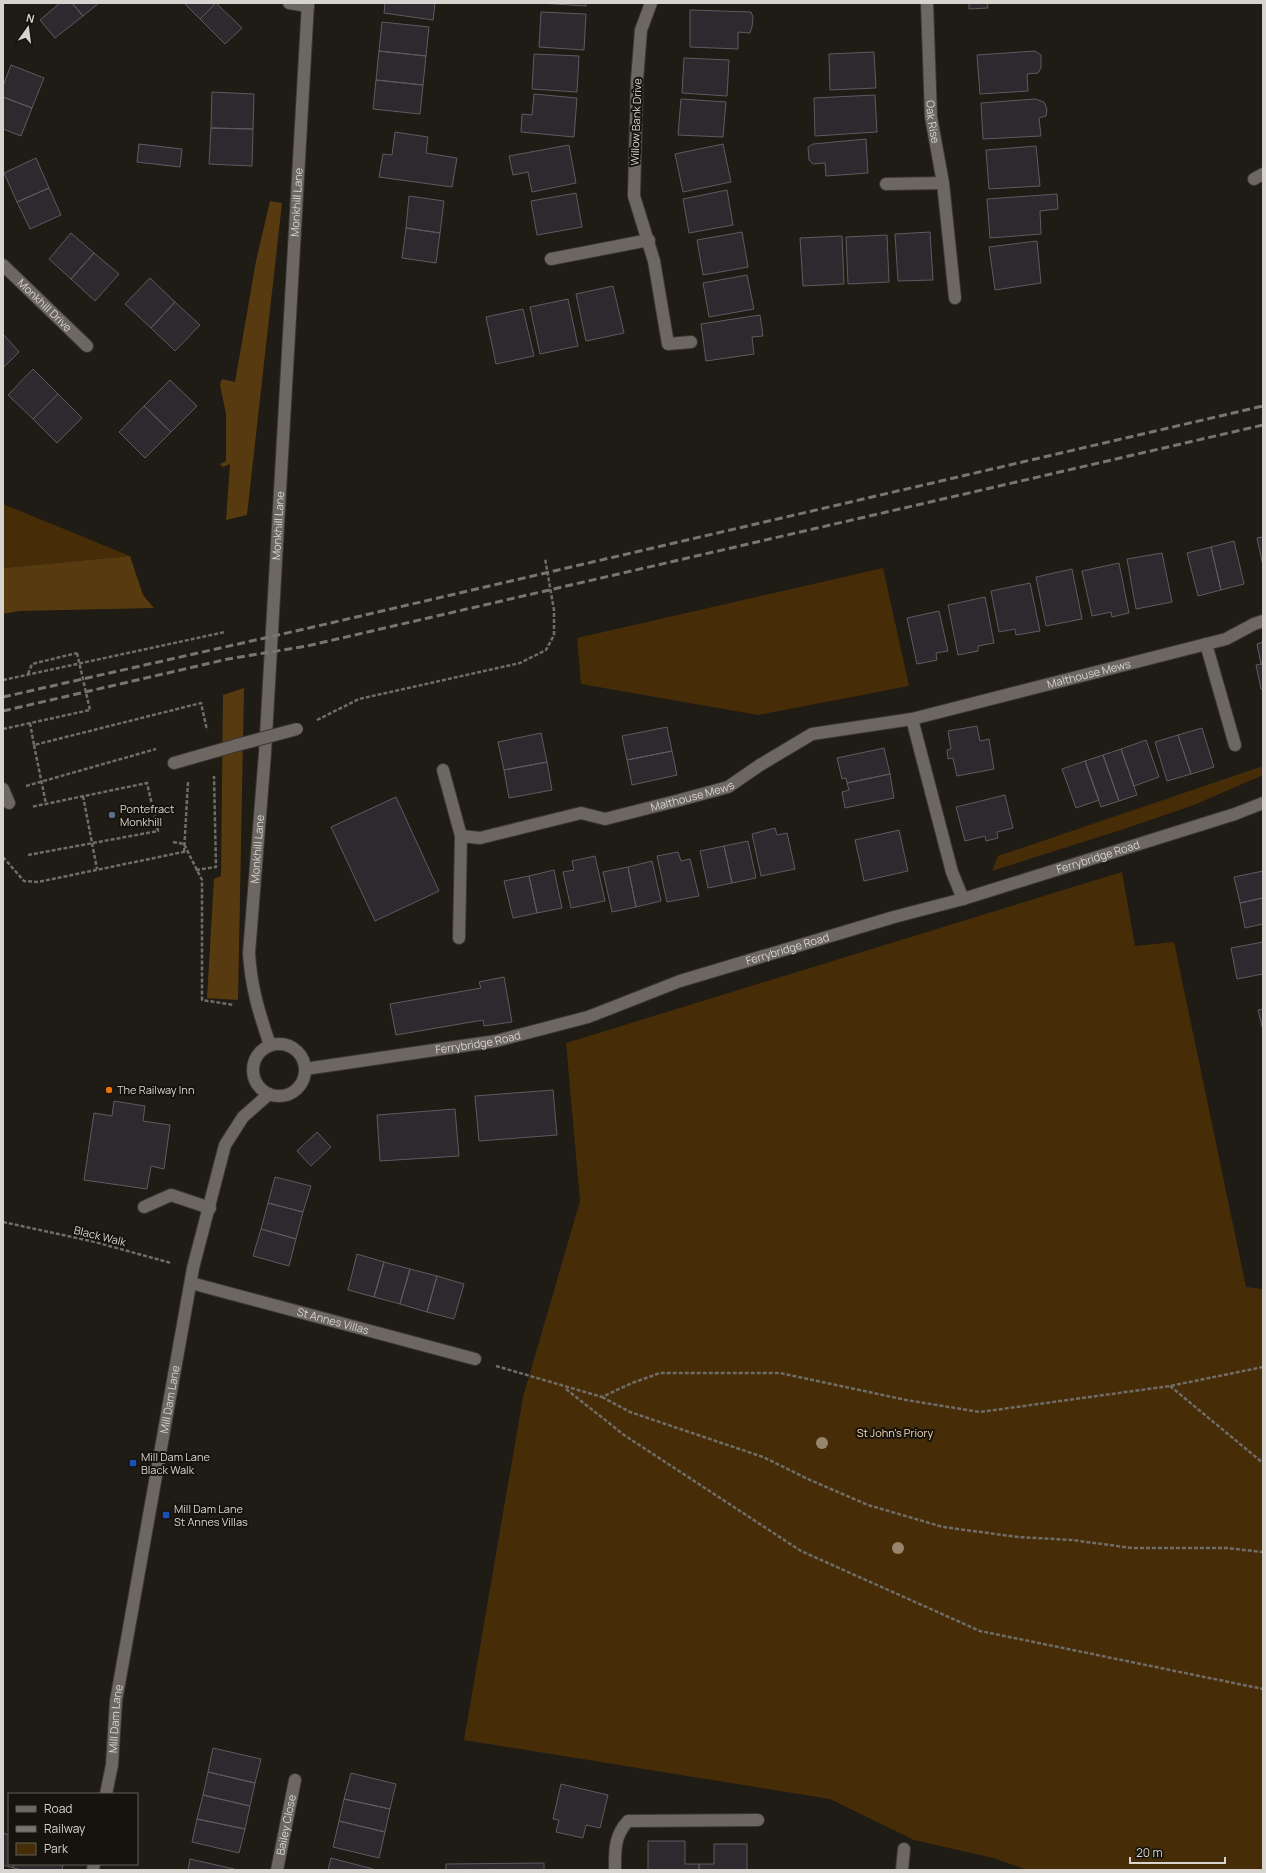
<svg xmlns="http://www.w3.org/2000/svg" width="1266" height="1873" font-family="Manrope,sans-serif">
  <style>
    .green { fill: #462d07 }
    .forest { fill: #573a0f }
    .building { fill: #2e292f; stroke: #5f5a60 }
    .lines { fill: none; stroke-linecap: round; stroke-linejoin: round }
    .minor-casing { stroke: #3a3734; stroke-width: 14 }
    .path { stroke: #706c67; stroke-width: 2.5; stroke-dasharray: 4 2; stroke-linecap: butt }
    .minor { stroke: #6c6760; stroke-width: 12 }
    .rail { stroke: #78746f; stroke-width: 3; stroke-dasharray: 8 4; stroke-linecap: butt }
    .minor-bridge-casing { stroke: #3a3734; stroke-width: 14; stroke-linecap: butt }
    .path-bridge { stroke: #706c67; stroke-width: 2.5; stroke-dasharray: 4 2; stroke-linecap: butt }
    .minor-bridge { stroke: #6c6760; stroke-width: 12 }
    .tree { fill: #97856d }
    .service-dot { fill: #5c6f8a; stroke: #16120c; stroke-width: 1.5 }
    .food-dot { fill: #e8710a; stroke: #16120c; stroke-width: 1.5 }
    .transit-dot { fill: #1a4fb4; stroke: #16120c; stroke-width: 1.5 }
    .labels { text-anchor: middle; stroke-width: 4; stroke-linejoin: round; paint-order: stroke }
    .street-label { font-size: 11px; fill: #d7d4d0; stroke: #16120c }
    .poi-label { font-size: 11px; fill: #d7d4d0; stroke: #16120c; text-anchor: start }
    .park-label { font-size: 11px; fill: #f9dbb5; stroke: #16120c }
  </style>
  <rect width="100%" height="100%" fill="#1f1b15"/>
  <!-- green -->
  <path class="green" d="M3 504 130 556 3 568Z
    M883 568 909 686 758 715 581 684 577 638Z
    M1263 766V775L1194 805 1124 829 992 871 998 856Z
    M1122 872 1135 946 1174 942 1246 1287 1263 1289V1870H1027L993 1858 914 1840 830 1799 464 1740 523 1397 580 1201 566 1043Z"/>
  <!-- forest -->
  <path class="forest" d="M270 201 282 203 247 515 226 520 230 464 223 467 220 464 226 461V414L220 385 222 379 235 382 256 261Z
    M130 556 143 595 154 608 19 611 3 614V568Z
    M244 688 238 1000 207 998 214 879 221 876 223 695Z"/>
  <!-- building -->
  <path class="building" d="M60 3H72L83 16 55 38 40 20Z
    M72 3H99L83 16Z
    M184 3H216L200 19Z
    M216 3 242 28 225 44 200 19Z
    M385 3H435L433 20 384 13Z
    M540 3H586V6Z
    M969 3H987L988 8 969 9Z
    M690 10 751 12 753 17 752 27 750 33 738 32V49L690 47Z
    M541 12 586 14 584 50 539 47Z
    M382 22 429 27 426 56 379 51Z
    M379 51 426 56 423 85 376 80Z
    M1035 51 1041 55V68L1038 73 1027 74 1028 91 980 94 977 55Z
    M874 52 876 88 830 90 829 54Z
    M534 54 579 56 577 92 532 89Z
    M684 58 729 60 727 96 682 93Z
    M11 65 44 78 32 108 3 97V86Z
    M376 80 423 85 420 114 373 109Z
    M212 92 254 94 253 129 211 128Z
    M534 94 577 98 574 137 521 132 522 114 532 115Z
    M875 95 877 132 815 136 814 98Z
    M3 97 32 108 21 136 3 129Z
    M681 99 726 102 723 137 678 135Z
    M1035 99 1044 102 1047 109 1046 116 1039 118 1041 136 983 139 981 103Z
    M211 128 253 129 252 166 209 164Z
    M395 132 428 137 426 153 457 158 452 187 379 177 383 154 392 155Z
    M866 139 868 173 826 176 825 163 813 164 809 160 808 147 813 144Z
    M139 144 182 149 180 167 137 162Z
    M723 144 731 182 683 192 675 154Z
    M569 145 576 183 532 192 528 172 513 175 509 156Z
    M1036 146 1040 186 989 189 986 150Z
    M36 158 49 188 17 202 4 173Z
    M49 188 61 215 30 229 17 202Z
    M727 190 733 225 689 233 683 199Z
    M576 193 582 227 537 235 531 201Z
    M1057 194 1058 209 1040 211 1041 234 990 238 987 199Z
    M409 196 444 201 440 233 406 228Z
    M406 228 440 233 436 263 402 258Z
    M742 232 748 267 703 275 697 240Z
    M930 232 933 280 898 281 895 234Z
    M71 233 94 253 71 279 49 259Z
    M887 235 889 282 848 284 846 237Z
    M842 236 844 284 803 286 800 238Z
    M1037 241 1041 283 995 290 989 247Z
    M94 253 119 274 95 301 71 279Z
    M747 275 754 309 709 317 703 283Z
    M150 278 175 302 151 328 125 304Z
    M613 286 624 333 586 341 576 294Z
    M568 299 578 346 540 354 530 307Z
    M175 302 200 325 175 351 151 328Z
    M523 309 534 356 496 364 486 317Z
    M760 315 763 336 752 337 754 354 706 361 701 324Z
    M3 334 19 352 3 368Z
    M33 369 58 394 33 419 8 395Z
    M170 380 197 406 171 432 144 406Z
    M58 394 82 418 57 443 33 419Z
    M144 406 171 432 145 458 119 432Z
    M1263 537V566L1257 538Z
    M1234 541 1244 584 1221 590 1211 547Z
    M1211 547 1221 590 1198 596 1187 553Z
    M1162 553 1172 602 1136 609 1127 559Z
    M1119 563 1129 613 1112 617 1111 612 1092 616 1082 571Z
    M1072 569 1082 619 1046 626 1036 577Z
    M1030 583 1040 631 1016 635 1015 629 999 632 991 591Z
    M985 597 994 643 978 646V651L958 655 948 605Z
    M939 611 948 651 936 653 937 660 917 664 907 618Z
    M1263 642V664H1261L1257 644Z
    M1261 664H1263V689H1261L1256 665Z
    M977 726 980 741 989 739 994 769 957 776 953 758 948 759 947 750 951 749 948 731Z
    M667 727 672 751 627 760 622 736Z
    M1202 728 1214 767 1191 774 1178 735Z
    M541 733 547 762 504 770 498 742Z
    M1178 735 1191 774 1167 781 1155 742Z
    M1146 740 1159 777 1134 786 1121 749Z
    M884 748 890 774 847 783 846 778 842 779 837 758Z
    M1121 749 1137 795 1119 801 1103 755Z
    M672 751 677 775 632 785 627 760Z
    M1103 755 1119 801 1101 807 1085 761Z
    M1085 761 1099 800 1076 808 1062 769Z
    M547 762 552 790 509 798 504 770Z
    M890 774 894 798 845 808 842 792 849 790 847 783Z
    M1005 795 1013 828 997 832 998 838 986 841 985 836 965 841 956 807Z
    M396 797 439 891 375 921 331 827Z
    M775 828 777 835 787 833 795 869 761 876 752 834Z
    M899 830 908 871 864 881 855 840Z
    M748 841 756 878 732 883 724 846Z
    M724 846 732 883 708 888 700 851Z
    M678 852 681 861 690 859 699 896 667 902 657 856Z
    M595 856 605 901 571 908 563 872 574 870 572 861Z
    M652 861 661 901 636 907 628 867Z
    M628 867 636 907 612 912 603 872Z
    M554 870 562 908 537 913 529 876Z
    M1263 871V898L1240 903 1234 877Z
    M529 876 537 913 513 918 504 881Z
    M1263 898V924L1245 928 1240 903Z
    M1263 942V974L1237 979 1231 948Z
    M504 977 512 1022 484 1026 483 1020 396 1035 390 1004 481 988 479 982Z
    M1263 1009V1030L1258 1010Z
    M553 1090 557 1135 479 1141 475 1096Z
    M114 1101 145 1106 143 1121 170 1125 164 1169 151 1166 147 1189 84 1180 94 1113 112 1116Z
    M455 1109 459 1156 380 1161 377 1115Z
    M317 1132 331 1147 311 1166 297 1151Z
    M275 1177 311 1186 303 1212 268 1203Z
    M268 1203 303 1212 296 1239 261 1229Z
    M261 1229 296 1239 289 1266 253 1256Z
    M357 1254 384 1262 374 1297 348 1290Z
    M384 1262 410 1269 400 1304 374 1297Z
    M410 1269 437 1276 427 1312 400 1304Z
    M437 1276 464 1284 454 1319 427 1312Z
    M213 1748 261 1759 255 1783 208 1772Z
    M208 1772 255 1783 250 1806 203 1795Z
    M351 1773 396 1784 390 1809 344 1799Z
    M561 1784 608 1795 600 1828 586 1825 583 1838 556 1832 559 1820 553 1819Z
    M203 1795 250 1806 245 1829 197 1819Z
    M344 1799 390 1809 385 1832 339 1821Z
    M197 1819 245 1829 239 1853 192 1842Z
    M339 1821 385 1832 379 1858 333 1847Z
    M3 1833 9 1835V1864H14L13 1868 3 1865Z
    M648 1841H685V1864H699V1870H648Z
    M714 1844H747V1870H699V1864H714Z
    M331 1858 373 1869V1870H328Z
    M190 1859 234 1869V1870H188Z
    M544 1863V1870H446V1864Z
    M14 1864H63L62 1870H23L13 1868Z"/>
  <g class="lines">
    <!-- minor casing -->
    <g class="minor-casing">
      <g id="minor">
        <path d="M289 3 308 6"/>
        <path d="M651 3 641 30 637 80 634 196 654 261 668 344 691 342"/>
        <path id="s1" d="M927 3 931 117 943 183 955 298"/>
        <path d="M1254 179 1263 174"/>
        <path d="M886 184 943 183"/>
        <path d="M551 259 649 240"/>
        <path id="s2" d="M3 265 87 346"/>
        <path d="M1206 644 1235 745"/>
        <path d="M912 719 952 872 963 899"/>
        <path d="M174 763 237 745"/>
        <path d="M443 770 461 836 459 938"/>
        <path d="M3 789 9 803"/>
        <path id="s3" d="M461 836 480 838 581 813 605 819 680 800 728 787 760 765 812 734 912 719 1226 639 1254 624 1263 621"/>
        <circle cx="279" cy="1070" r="26"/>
        <path id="s4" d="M270 1045C259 1013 251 987 249 953L265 753 308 3"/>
        <path id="s5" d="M305 1069 496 1041 588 1017 680 981 894 917 963 899 1235 814 1263 803"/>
        <path d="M144 1207 171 1195 210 1208"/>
        <path id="s6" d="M191 1283 475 1359"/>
        <path id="s7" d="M106 1794 112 1765 116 1701 193 1268 225 1145 243 1117 269 1094"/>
        <path d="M93 1870 94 1864"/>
        <path id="s8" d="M277 1870 295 1780"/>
        <path d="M615 1870C615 1851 614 1836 628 1821L758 1820"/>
        <path d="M902 1870 904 1849"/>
      </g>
    </g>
    <!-- path -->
    <path class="path" d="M28 674 32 664 77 653
      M3 680 225 632
      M317 720 359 699 520 663 546 650 554 635V610L545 558
      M30 723 34 745 201 703 207 730
      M3 729 90 710
      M34 745 46 804
      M26 786 156 749
      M83 796 97 869
      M173 842 184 844 202 880V1000L234 1005
      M184 852 188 782
      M28 855 158 831 147 783 31 807
      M3 857 24 881 38 882 188 851
      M196 870 216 867 214 776
      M3 1222 95 1242 171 1263
      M496 1366 602 1397 632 1383 660 1373H780L906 1400 980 1412 1170 1386 1263 1367
      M1170 1386 1263 1463
      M566 1389 624 1435 801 1551 980 1631 1263 1689
      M602 1397 630 1412 763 1457 810 1480 868 1505 943 1527 1018 1537 1072 1540 1132 1548H1226L1263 1552"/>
    <!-- minor -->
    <use href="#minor" class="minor"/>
    <!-- rail -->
    <path class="rail" d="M3 697 309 628 1263 406
      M3 711 228 659 307 646 1263 425"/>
    <!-- minor-bridge casing -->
    <g class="minor-bridge-casing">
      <path id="minor-bridge" d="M237 745 297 729"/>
    </g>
    <!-- path-bridge -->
    <path class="path-bridge" d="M77 653 90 710"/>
    <!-- minor-bridge -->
    <use href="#minor-bridge" class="minor-bridge"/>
  </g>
  <!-- trees -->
  <g class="tree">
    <circle cx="822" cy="1443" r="6"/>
    <circle cx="898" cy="1548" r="6"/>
  </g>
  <!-- markers -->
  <circle class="service-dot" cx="112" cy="815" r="4"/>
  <circle class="food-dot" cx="109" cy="1090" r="4"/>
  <g class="transit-dot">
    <rect x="129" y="1459" width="8" height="8" rx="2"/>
    <rect x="162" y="1511" width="8" height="8" rx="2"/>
  </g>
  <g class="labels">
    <!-- street labels -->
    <g class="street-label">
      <text transform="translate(636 122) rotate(-88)" y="4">Willow Bank Drive</text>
      <text dy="4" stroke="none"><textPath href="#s1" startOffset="119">Oak Rise</textPath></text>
      <text dy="4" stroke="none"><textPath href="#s4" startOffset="847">Monkhill Lane</textPath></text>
      <text dy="4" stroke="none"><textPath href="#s2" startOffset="58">Monkhill Drive</textPath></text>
      <text dy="4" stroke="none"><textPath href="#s4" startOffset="523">Monkhill Lane</textPath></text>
      <text dy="4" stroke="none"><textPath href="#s3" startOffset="658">Malthouse Mews</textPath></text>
      <text dy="4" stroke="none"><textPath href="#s3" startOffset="238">Malthouse Mews</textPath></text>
      <text dy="4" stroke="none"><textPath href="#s4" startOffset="199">Monkhill Lane</textPath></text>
      <text dy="4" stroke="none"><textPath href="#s5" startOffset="823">Ferrybridge Road</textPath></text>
      <text dy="4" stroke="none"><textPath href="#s5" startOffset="499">Ferrybridge Road</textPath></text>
      <text dy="4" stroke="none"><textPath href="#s5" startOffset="175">Ferrybridge Road</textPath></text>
      <text transform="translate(100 1236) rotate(14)" y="4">Black Walk</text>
      <text dy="4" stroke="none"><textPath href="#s6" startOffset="147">St Annes Villas</textPath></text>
      <text dy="4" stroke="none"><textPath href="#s7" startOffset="400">Mill Dam Lane</textPath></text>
      <text dy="4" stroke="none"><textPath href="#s7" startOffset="76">Mill Dam Lane</textPath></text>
      <text dy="4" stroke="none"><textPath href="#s8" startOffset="46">Bailey Close</textPath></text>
    </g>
    <!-- poi labels -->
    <g class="poi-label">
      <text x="120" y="813">Pontefract<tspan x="120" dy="13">Monkhill</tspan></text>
      <text x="117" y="1094">The Railway Inn</text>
      <text x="141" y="1461">Mill Dam Lane<tspan x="141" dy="13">Black Walk</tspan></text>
      <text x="174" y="1513">Mill Dam Lane<tspan x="174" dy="13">St Annes Villas</tspan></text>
    </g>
    <!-- park labels -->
    <g class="park-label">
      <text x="895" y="1437">St John's Priory</text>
    </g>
  </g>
  <!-- border -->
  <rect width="1266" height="1873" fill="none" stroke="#d7d4d0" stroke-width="8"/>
  <!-- legend -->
  <rect x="8" y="1793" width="130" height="72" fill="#16120c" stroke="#63605a"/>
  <rect x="16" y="1806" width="20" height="6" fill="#6c6760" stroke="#63605a"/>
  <text x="44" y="1813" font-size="12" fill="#d7d4d0">Road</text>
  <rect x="16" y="1826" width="20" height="6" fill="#78746f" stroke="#63605a"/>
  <text x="44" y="1833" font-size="12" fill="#d7d4d0">Railway</text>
  <rect x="16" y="1843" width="20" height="12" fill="#462d07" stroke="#63605a"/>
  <text x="44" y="1853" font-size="12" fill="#d7d4d0">Park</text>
  <!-- north arrow -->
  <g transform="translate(28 28) rotate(14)" stroke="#16120c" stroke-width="3" paint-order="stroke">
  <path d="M0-3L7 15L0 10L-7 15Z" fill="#d7d4d0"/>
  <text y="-6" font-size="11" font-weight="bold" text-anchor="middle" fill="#d7d4d0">N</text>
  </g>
  <!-- scale -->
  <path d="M1130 1857v6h95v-6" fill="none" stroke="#d7d4d0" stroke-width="2"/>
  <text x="1136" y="1857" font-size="12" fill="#d7d4d0" stroke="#16120c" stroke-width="3" paint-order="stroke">20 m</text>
</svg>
